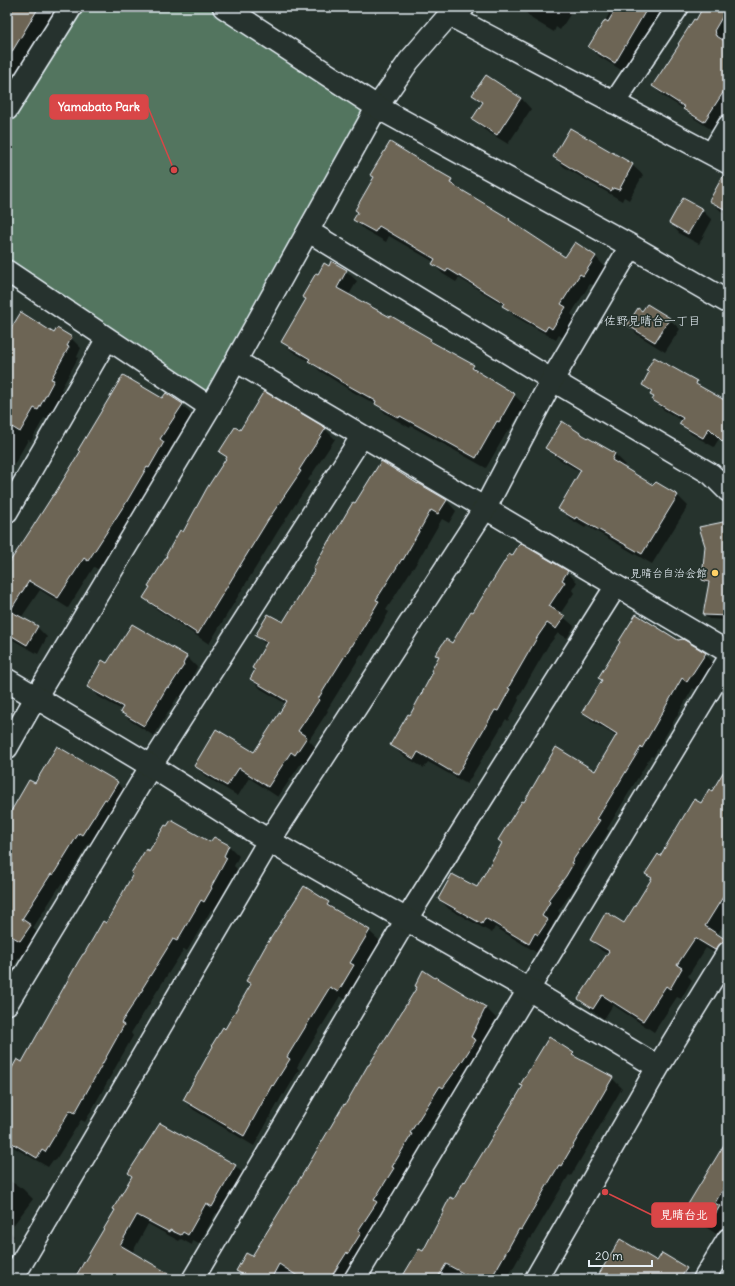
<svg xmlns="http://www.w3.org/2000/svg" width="735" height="1286" font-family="Delius,'Klee One',sans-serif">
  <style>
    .green { fill: #52745f; stroke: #9db2ac }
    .shadow { fill: #0007; fill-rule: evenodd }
    .building { fill: #6d6555; stroke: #e8f1f8 }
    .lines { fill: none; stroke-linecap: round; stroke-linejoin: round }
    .street-casing { stroke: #e8f1f8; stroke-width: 24 }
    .secondary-casing { stroke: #e8f1f8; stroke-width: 25 }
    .street { stroke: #26332d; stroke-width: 21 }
    .secondary { stroke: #26332d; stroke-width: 22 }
    .poi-dot { fill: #ffd166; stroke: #26332d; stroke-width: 1.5 }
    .labels { text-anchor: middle; stroke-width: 3.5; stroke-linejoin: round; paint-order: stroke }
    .poi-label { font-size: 11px; fill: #e8f1f8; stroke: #26332d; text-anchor: end }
    .neighbourhood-label { font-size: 12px; fill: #e8f1f8; stroke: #26332d }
    .leader { fill: none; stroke: #d94647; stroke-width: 1.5 }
    .callout-dot { fill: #d94647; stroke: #26332d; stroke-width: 1.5 }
    .callout { fill: #d94647; stroke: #d94647; stroke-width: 1.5 }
    .callout-label { font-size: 12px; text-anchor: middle; font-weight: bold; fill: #fff }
  </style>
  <rect width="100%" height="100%" fill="#26332d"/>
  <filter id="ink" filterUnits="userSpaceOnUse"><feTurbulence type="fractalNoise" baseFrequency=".025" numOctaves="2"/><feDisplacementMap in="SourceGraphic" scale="8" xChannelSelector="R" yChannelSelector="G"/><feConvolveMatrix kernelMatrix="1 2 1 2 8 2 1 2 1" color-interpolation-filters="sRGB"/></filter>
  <g filter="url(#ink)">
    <!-- green -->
    <path class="green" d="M71 7H224L377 107 210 407 7 271V109Z"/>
    <!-- shadow -->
    <path class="shadow" d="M13 7H58L46 27 44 26 7 87V16Z
      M523 7H570L573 10 560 30 556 27 554 32 532 19 522 8Z
      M597 7H664L626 73 600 57 590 47 609 14Z
      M705 7H728V111L715 132 695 119 687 111 663 96 653 86Z
      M474 95 521 98 531 109 508 144 483 129 473 118 483 104Z
      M554 157 632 165 643 175 629 200 624 197 622 201 564 167Z
      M371 175 451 180 461 191 510 220 515 225 566 258 595 256 605 267 594 285 590 284 571 314 575 318 563 338 559 335 556 340 514 316 505 306 459 278 456 282 443 274 433 264 434 262 389 236 386 242 365 230 354 220 374 178Z
      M728 175V215L721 211 710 200Z
      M702 210 712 220 699 244 680 234 670 223Z
      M332 263 346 271 357 281 349 295 390 319 391 317 431 340 435 345 473 366 483 376 514 395 525 405 509 431 508 430 486 468 411 426 410 428 386 414 377 405 351 391 320 371 312 363 293 352 282 342 307 300 304 297 318 276 330 267Z
      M647 305 669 319 680 329 665 352 638 335 628 325 642 313Z
      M55 334 71 338 81 348 77 357 78 358 61 389 63 391 49 420 44 418 31 441 28 440 7 477V337Z
      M647 371 696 382 703 389 728 403V446L720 437 714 447 691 434 681 423 682 421 664 410 653 400 655 398 651 394 652 393 643 384 650 373Z
      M166 394 182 405 192 415 170 449 174 453 99 570 94 567 68 608 40 590 21 618 37 627 47 637 38 654 13 640 11 645 7 642V569L163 399Z
      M325 429 335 439 308 480 310 482 278 531 209 644 155 608 145 597 227 458 220 451 240 431Z
      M582 435 615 454 625 464 623 468 654 487 656 483 678 496 688 506 652 564 587 526 585 528 570 519 560 509 581 473 557 458 547 448Z
      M418 485 446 500 456 511 449 523 442 519 413 569H412L386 610 389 612 363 656 361 655 327 710 328 711 309 740 316 748 306 764 302 762 278 797 249 778 238 796 205 776 195 766 255 754 286 704 261 689 251 679 266 645 257 636 283 623 316 570 330 542 355 505Z
      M728 522V620L709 619 704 615 709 585 703 580Z
      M567 572 577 582 572 590 574 593 560 614 574 626 567 638 558 633 548 646 518 698 519 700 508 721 506 719 467 784 428 762 424 768 402 755 391 744 410 717 434 673 439 657 437 654 452 644 473 614Z
      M132 625 187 657 197 667 193 675 194 676 180 698 178 696 154 736 132 722 121 712 122 710 99 697 88 686 108 665Z
      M677 641 705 654 715 664 698 691 693 688 653 757 651 756 607 829 609 831 581 874 582 875 576 886 558 911 560 913 552 926 557 931 539 954 495 927 492 933 449 909 439 899 477 889 524 804 595 773 617 737 593 722 583 712 602 681 599 678Z
      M58 747 117 783 128 793 93 844 89 842 64 885 61 884 33 928 40 936 31 951 27 948 21 958 19 957 7 979V820L35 784Z
      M728 766V918L717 935 728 942V959L727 960 706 948 688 976 692 980 681 999 677 997 654 1032 613 1005 604 1019 591 1010 580 999 609 954 602 951 591 940 624 924 652 879 647 874 712 792Z
      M214 838 229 846 239 856 234 866 237 869 221 898V899L215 911 211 910 187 951 184 949 152 999V1000L131 1033 133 1036 85 1122 81 1120 55 1161 53 1160 48 1167 13 1147 7 1157V1079L22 1063 107 925 149 852 211 844ZM227 848H229L222 861Z
      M304 888 328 903 338 913 369 931 380 941 360 973 363 976 348 1001 340 996 297 1067 299 1070 284 1095 283 1094 254 1146 194 1110 184 1100 252 985 247 981Z
      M436 978 486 1008 496 1018 481 1047 485 1051 454 1097 450 1095 420 1144 422 1145 402 1178 404 1179 347 1279H245L238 1270 252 1257Z
      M573 1053 580 1061 612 1078 622 1088 571 1176 569 1175 531 1239 530 1238 507 1279H402L423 1252 523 1086 521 1084Z
      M728 1159V1207L725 1212 728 1215V1219L718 1235 696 1221 686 1211Z
      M235 1166 246 1176 222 1216 216 1213 199 1244 193 1241 192 1245 181 1239 179 1241 148 1224 132 1253 170 1279H73L81 1264 83 1266 116 1211 114 1209 132 1177 129 1173Z
      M7 1179 23 1189 33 1199 9 1231 14 1236 7 1248Z
      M657 1263 683 1267 693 1277 692 1279H597Z"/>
    <!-- building -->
    <path class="building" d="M7 7H39L7 60Z
      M617 7H648L615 63 588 47 605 20 608 22Z
      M703 7H728L714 31 716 33 715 35 728 43V85L704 122 683 109 685 107 652 86 679 45 678 44 694 19 696 20Z
      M486 75 521 98 497 135 472 119 483 102 472 95Z
      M570 128 610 151 633 164 619 190 613 188 611 191 589 179 553 157Z
      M390 142 424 163 452 179 450 183 510 219 509 220 565 257 575 242 596 256 583 276 580 274 561 304 566 307 552 329 548 326 545 331 502 306 504 303 448 269 446 272 432 264 435 259 379 226 375 232 353 220 358 212 355 210 374 177 370 175Z
      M724 174 728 175V211L709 201Z
      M683 198 703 209 688 234 669 223Z
      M331 261 347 270 337 288 390 317 391 316 431 339 430 341 474 365 472 368 515 394 499 422 497 421 476 458 400 416 399 418 375 404 376 401 340 381V380L308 361 310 359 281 342 306 299 302 297 316 273 318 274 324 263 329 266Z
      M647 304 670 318 655 342 627 325 638 308 642 311Z
      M21 312 54 333 57 328 72 337 67 346 69 347 51 379 54 380 38 410 34 408 20 432 7 424V335Z
      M654 357 697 381 696 384 728 402V447L709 428 703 438 679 424 683 418 652 400 654 397 650 395 652 391 642 385 649 372 646 371Z
      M123 375 162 398 166 393 183 404 160 439 164 442 149 468 147 467 123 508V507L88 561 84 558 58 598 29 581 10 611 38 626 27 645 7 633V566L32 528 53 495H54L80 452 78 450Z
      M264 391 326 428 299 470 301 471 268 520 198 634 143 598 150 587 148 586 167 556 166 555 180 530 183 532 207 488 227 457 219 452 235 427 240 430Z
      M562 421 583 435 615 453 612 460 653 485 656 482 678 495 642 554 576 517 575 519 558 509 581 470 545 448Z
      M381 461 418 484V483L447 500 438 514 431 510 403 560 402 559 376 600 379 601 352 646H351L318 699 319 700 298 731 307 737 295 755 291 752 268 787 239 768 227 786 194 766 216 729 254 752 287 701 250 679 255 670 252 668 267 642 255 636 268 614 283 622 315 570 313 569 329 540 330 541 353 502 355 503Z
      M728 521V616L703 615 709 582 702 580 705 546 699 527Z
      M520 543 568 571 562 580 565 582 549 606 565 616 556 629 547 623 538 636 508 688 510 689 498 711 495 710 457 775 418 752 414 759 390 745 408 714 410 715 433 672 431 671 439 656 435 655 446 639 452 643 471 611 473 612 509 554 512 556Z
      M636 614 678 640 683 639 706 653 687 682 682 678 642 748 641 747 597 819 600 820 571 863 573 864 566 876 548 900 550 902 542 916 548 920 538 935 535 933 529 944 485 918 482 924 438 899 452 874 477 887 502 843 498 840 522 801 524 802 556 747 595 771 617 734 582 712 602 680 598 678 620 642 619 641Z
      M132 624 187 656 183 664 184 665 169 688 167 687 144 726 120 712 123 707 87 687 102 660 107 663Z
      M57 746 118 782 107 800 105 799 82 835 79 833 53 875 51 874 22 919 31 925 20 941 11 936 7 942V818L29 780 35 783Z
      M728 764V889L705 926 728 941 722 942 715 950 695 938 677 965 682 968 670 989 666 986 643 1021 602 995 593 1009 578 999 609 951 590 940 606 912 624 923 652 878 645 874 658 854 660 856 694 799 701 803 709 789 712 791Z
      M171 820 210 842 214 837 229 845 224 856 227 858 211 887 212 888 204 902 201 900 177 941 173 939 142 989H143L121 1023 124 1025 75 1113 70 1110 45 1152 42 1150 37 1158 7 1140V1077L17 1059 22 1062 78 962 83 954H84L103 921 106 923 133 874 131 873 146 849 149 851 165 825 167 826Z
      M304 886 329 902 327 905 370 930 350 963 354 965 338 992 330 987 287 1057 290 1059 273 1086 272 1085 244 1136 183 1100 213 1046 212 1045 223 1027 225 1029 251 984 246 981 265 947Z
      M423 970 435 978 436 977 486 1007 471 1037 476 1040 461 1063 443 1088 440 1086 410 1133 412 1134 392 1167 394 1168 374 1200 377 1202 358 1231 361 1233 348 1254 347 1252 330 1279H302L279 1264 271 1279H252L236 1271 246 1253 252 1256 307 1167 344 1104 345 1105 368 1065H369L417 987 415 986Z
      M549 1037 574 1053 572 1055 613 1077 561 1166 559 1165 521 1230 519 1229 491 1279H474L446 1264 437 1279H401L419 1249 423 1251 444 1211H443L450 1197 454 1199 464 1181 465 1182 523 1086 520 1085Z
      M160 1123 236 1165 212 1207 206 1203 188 1235 183 1232 181 1235 170 1230 169 1232 137 1215 120 1245 178 1279H74L115 1210 113 1209 132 1176 128 1173Z
      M728 1138V1180L715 1203 720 1206 708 1226 684 1211Z
      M620 1239 657 1261 662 1253 687 1268 682 1276 687 1279H596Z"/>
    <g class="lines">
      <!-- street casing -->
      <g class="street-casing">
        <path id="street" d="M449 15 728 163
          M614 103 678 7
          M712 153 728 126
          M308 231 552 380 711 474 728 491
          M7 271 210 407
          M236 361 728 652
          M7 512 107 339
          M7 748 36 697 210 407 377 107 409 61 449 15 464 7
          M7 1004 151 766 362 436
          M193 1279 406 920 616 586
          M355 1279 504 1030 728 660
          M704 1279 728 1239"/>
      </g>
      <!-- secondary casing -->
      <g class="secondary-casing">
        <path id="secondary" d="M224 7 377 107 631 246 728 302
          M7 109 71 7
          M7 680 151 766 269 841 528 989 658 1067
          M12 1279 269 841 485 508 552 380 631 246
          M536 1279 658 1067 728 953"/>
      </g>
      <!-- street -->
      <use href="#street" class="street"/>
      <!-- secondary -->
      <use href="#secondary" class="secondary"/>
    </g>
  </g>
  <!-- markers -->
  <circle class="poi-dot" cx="715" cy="573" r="4"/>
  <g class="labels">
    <!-- poi labels -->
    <g class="poi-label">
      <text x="707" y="577">見晴台自治会館</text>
    </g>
    <!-- neighbourhood labels -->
    <g class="neighbourhood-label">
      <text x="652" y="325">佐野見晴台一丁目</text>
    </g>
  </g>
  <!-- callouts -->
  <path class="leader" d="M174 170L148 107M605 1192L652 1215"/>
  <g class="callout-dot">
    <circle cx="174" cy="170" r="4"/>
    <circle cx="605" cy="1192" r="4"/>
  </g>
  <g class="callout">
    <rect x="50" y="95" width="98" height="24" rx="4"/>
    <rect x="652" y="1203" width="64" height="24" rx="4"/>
  </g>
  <g class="callout-label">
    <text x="99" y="111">Yamabato Park</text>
    <text x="684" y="1219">見晴台北</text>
  </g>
  <!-- margin -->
  <rect width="735" height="1286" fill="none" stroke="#26332d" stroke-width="24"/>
  <rect x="12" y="12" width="711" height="1262" fill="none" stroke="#e8f1f8" stroke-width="1.5" filter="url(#ink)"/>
  <!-- scale -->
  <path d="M589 1260v6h63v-6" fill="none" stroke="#e8f1f8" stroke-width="2"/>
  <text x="595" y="1260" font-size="12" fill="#e8f1f8" stroke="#26332d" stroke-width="3" paint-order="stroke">20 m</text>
</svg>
